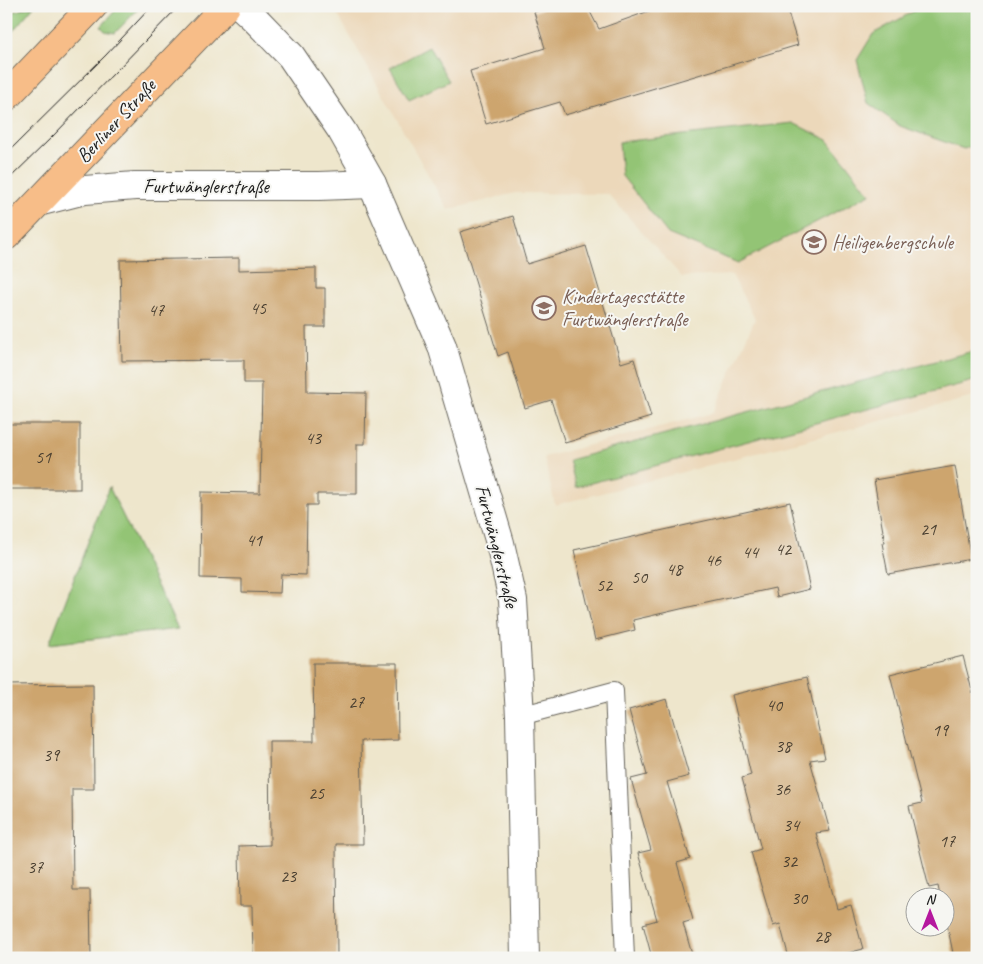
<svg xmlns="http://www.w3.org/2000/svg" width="983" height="964" font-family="Caveat,sans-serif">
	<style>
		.built { fill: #ecd8ba }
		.green { fill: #93c474; stroke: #587048 }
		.building { fill: #cda56e }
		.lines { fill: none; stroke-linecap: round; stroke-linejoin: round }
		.service-casing { stroke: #66635a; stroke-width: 20 }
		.minor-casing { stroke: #66635a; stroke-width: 30 }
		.primary-casing { stroke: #66635a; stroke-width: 30 }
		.service { stroke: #fff; stroke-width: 18 }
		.minor { stroke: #fff; stroke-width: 28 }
		.primary { stroke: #f7bd88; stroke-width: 28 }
		.tram { stroke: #1c1c1c; stroke-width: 1 }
		.labels { text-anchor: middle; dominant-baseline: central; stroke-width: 4; stroke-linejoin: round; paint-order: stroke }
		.number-label { font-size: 18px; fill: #483e30 }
		.street-label { font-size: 20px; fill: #1c1c1c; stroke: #f6f6f2 }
		.education-label { font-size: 20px; fill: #785e54; stroke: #f6f6f2; text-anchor: start }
	</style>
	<rect width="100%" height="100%" fill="#f6f6f2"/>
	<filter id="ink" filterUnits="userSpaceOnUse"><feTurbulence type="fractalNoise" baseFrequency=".02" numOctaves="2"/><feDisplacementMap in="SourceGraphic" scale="10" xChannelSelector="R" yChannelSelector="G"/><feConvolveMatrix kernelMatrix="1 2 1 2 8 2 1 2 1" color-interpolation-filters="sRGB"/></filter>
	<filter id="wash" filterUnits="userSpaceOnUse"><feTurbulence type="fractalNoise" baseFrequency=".0096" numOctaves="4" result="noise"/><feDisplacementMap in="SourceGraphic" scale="20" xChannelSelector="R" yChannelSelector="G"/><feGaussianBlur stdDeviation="1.12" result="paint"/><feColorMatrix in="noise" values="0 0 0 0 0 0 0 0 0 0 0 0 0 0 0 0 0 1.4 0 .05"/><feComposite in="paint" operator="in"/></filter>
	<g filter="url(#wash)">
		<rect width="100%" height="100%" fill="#eee6cc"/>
		<path class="built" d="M 333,6 L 977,6 L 977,396 L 555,505 L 544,457 L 713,413 L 755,319 L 732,275 L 682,277 L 608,194 L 515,193 L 448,210 Z"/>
		<g class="green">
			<path d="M 33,6 L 34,6 L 6,39 L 6,14 Z"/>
			<path d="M 119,6 L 141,6 L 115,33 L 105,31 L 101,27 Z"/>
			<path d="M 923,6 L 977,6 L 977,144 L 964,149 L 900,126 L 868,103 L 857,60 L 873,34 Z"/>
			<path d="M 429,47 L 449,81 L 409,100 L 390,68 Z"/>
			<path d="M 793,123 L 828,140 L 870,194 L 738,263 L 668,234 L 622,176 L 619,142 Z"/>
			<path d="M 977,350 L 977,380 L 576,487 L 569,460 Z"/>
			<path d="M 109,487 L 178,629 L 49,644 Z"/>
		</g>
		<g id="blocks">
			<g class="building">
				<path d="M 551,6 L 587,6 L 599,29 L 663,6 L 786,6 L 798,45 L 565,115 L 560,102 L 486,124 L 470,71 L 545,48 L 534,12 Z"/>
				<path d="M 513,216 L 527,264 L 586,246 L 621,363 L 634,359 L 651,417 L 565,443 L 551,400 L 525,408 L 508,352 L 498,356 L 460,232 Z"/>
				<path d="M 239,258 L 239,270 L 316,268 L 316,288 L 325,288 L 325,327 L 306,327 L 307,392 L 366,393 L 365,444 L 357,444 L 357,494 L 317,494 L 317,505 L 307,505 L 306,575 L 281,574 L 280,593 L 242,592 L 242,579 L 200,578 L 201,492 L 260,493 L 262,383 L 244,383 L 244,360 L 122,361 L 120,260 Z"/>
				<rect x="6" y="424" width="74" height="65"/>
				<path d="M 955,466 L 971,559 L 888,574 L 882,543 L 885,543 L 874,480 Z"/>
				<path d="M 790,502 L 810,589 L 777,597 L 775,588 L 702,604 L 633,620 L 635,630 L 595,640 L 574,550 Z"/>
				<path d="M 963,656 L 977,710 L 977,958 L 954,958 L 946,919 L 946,896 L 940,896 L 938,886 L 929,888 L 909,806 L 922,803 L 890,674 Z"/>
				<path d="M 313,663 L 397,663 L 398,740 L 361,741 L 363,844 L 336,844 L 337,958 L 253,958 L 252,906 L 240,906 L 239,846 L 270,845 L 269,741 L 314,741 Z"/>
				<path d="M 807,677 L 825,758 L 810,760 L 830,831 L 816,833 L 837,909 L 851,905 L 863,949 L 829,958 L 789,958 L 780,924 L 773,926 L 751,852 L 761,849 L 742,778 L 751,775 L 732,695 Z"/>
				<path d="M 93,684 L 94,789 L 72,789 L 73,890 L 90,890 L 91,958 L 6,958 L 6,782 L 8,782 L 7,685 Z"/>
				<path d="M 667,699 L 689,776 L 667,782 L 690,859 L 677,863 L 693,920 L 683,923 L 693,958 L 652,958 L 643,924 L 657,920 L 638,853 L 651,850 L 631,779 L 647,775 L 629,710 Z"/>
			</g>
		</g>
	</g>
	<g filter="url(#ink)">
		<use href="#blocks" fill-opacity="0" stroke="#66635a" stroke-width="1"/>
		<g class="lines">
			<g class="service-casing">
				<path id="service" d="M 520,716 L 614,691 L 625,958"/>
			</g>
			<g class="minor-casing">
				<g id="minor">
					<path d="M 241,6 L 255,19 L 291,56 L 342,131 L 372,184 L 442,346 L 500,543 L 513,600 L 520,716 L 525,958"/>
					<path d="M 42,201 L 85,190 L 135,186 L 319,186 L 372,184"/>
				</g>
			</g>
			<g class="primary-casing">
				<g id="primary">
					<path d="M 6,97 L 93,6"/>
					<path d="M 6,236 L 226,6"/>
				</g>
			</g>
			<use href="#service" class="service"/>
			<use href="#minor" class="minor"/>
			<use href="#primary" class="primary"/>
			<g class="tram">
				<path d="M 6,154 L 106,55 L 152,6"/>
				<path d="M 6,182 L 53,136 L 179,6"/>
			</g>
		</g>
	</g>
	<defs>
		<g id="school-ring" transform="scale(1.25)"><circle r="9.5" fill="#f6f6f2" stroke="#8d6e63" stroke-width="1.5"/><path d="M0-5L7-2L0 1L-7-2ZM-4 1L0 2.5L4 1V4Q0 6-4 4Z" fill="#8d6e63"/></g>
	</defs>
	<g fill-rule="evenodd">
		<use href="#school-ring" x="814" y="242"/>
		<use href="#school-ring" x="544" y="308"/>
	</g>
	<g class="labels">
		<g class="number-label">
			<text x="258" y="308">45</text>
			<text x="156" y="310">47</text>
			<text x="313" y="438">43</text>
			<text x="43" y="457">51</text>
			<text x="928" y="529">21</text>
			<text x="254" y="540">41</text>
			<text x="783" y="549">42</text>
			<text x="750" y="552">44</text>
			<text x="713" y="560">46</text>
			<text x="674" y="569">48</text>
			<text x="639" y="577">50</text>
			<text x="604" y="585">52</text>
			<text x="356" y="702">27</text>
			<text x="774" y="705">40</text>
			<text x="940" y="730">19</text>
			<text x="783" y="746">38</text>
			<text x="51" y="755">39</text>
			<text x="782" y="789">36</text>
			<text x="316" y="793">25</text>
			<text x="791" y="825">34</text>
			<text x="947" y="841">17</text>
			<text x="789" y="861">32</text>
			<text x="35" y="867">37</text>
			<text x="288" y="876">23</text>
			<text x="799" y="898">30</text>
			<text x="822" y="936">28</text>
		</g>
		<g class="street-label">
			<text transform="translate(116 121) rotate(-47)">Berliner Straße</text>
			<text x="206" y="186">Furtwänglerstraße</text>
			<text transform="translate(497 546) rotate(76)">Furtwänglerstraße</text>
		</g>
		<g class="education-label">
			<text x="832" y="242">Heiligenbergschule</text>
			<text x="562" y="296">Kindertagesstätte<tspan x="562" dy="23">Furtwänglerstraße</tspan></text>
		</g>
	</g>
	<rect width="983" height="964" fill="none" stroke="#f6f6f2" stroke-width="25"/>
	<g transform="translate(930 912)"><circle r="24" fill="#f6f6f2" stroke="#9f9f9c"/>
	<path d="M0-4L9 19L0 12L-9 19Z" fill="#b5179e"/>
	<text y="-8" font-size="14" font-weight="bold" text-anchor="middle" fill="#1c1c1c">N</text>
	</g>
</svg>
